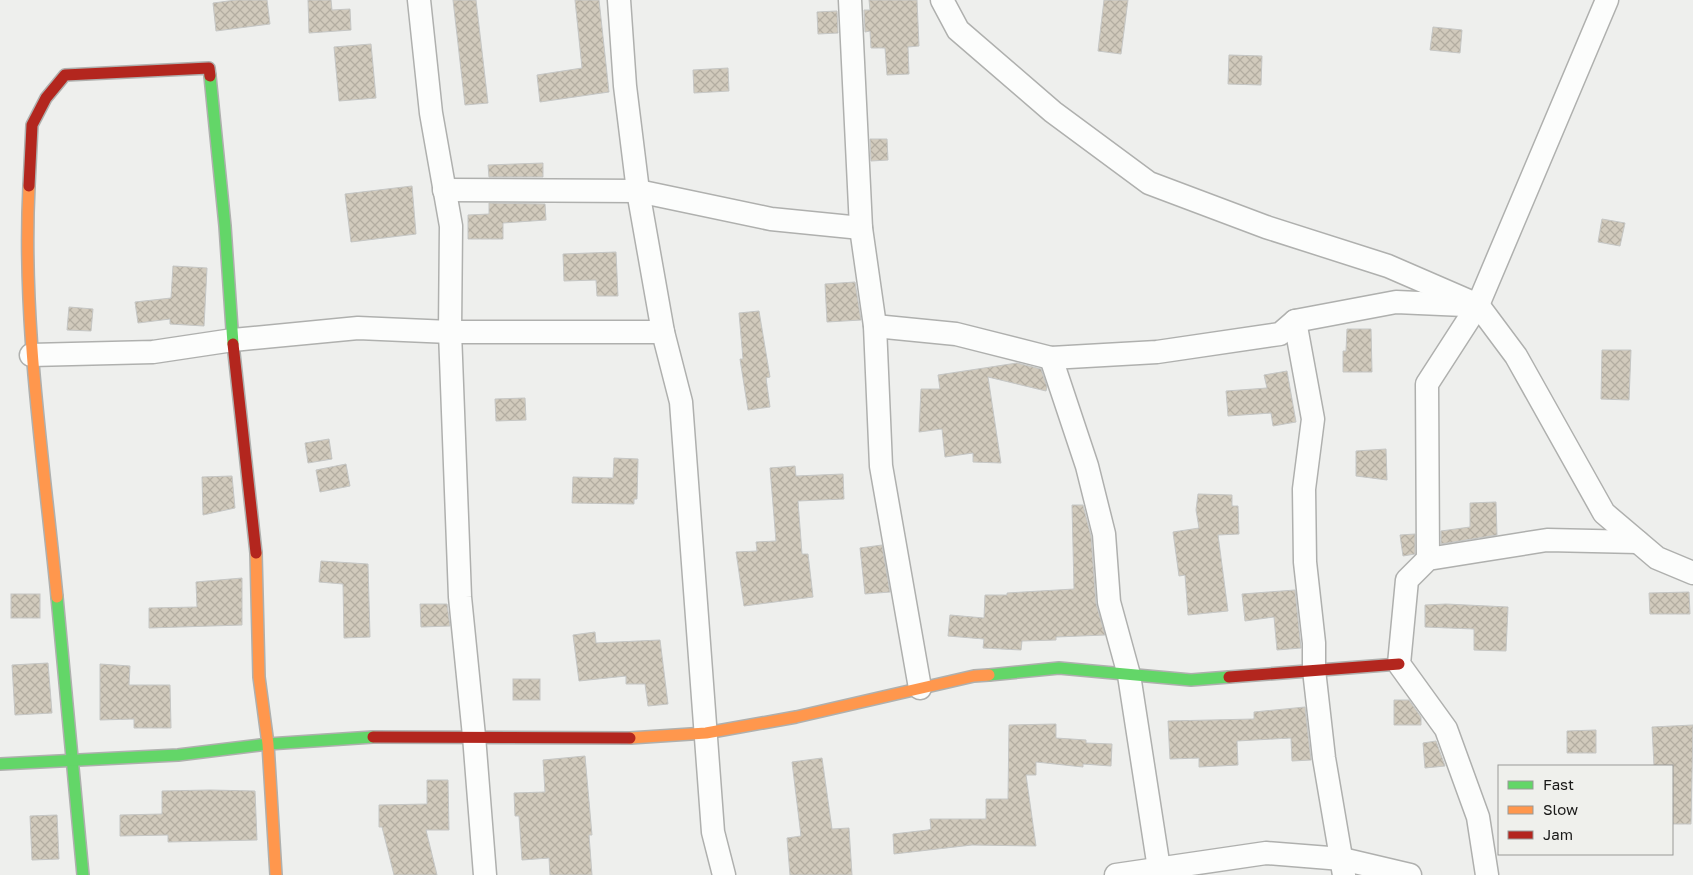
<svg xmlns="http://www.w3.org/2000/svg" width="1693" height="875" font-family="'Golos Text',sans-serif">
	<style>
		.building { fill: url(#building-cross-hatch); stroke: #c5c6c4 }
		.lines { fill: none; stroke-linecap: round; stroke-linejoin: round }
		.street-casing { stroke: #afb0ae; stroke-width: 25 }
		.fast-casing { stroke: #afb0ae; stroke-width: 14 }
		.slow-casing { stroke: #afb0ae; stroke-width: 14 }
		.jam-casing { stroke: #afb0ae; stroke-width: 14 }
		.street { stroke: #fcfdfc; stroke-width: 22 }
		.fast { stroke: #63d668; stroke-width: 11 }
		.slow { stroke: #ff974d; stroke-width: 11 }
		.jam { stroke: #b3261e; stroke-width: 11 }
	</style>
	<defs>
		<pattern id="building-cross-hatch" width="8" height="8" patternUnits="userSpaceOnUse" patternTransform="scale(1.25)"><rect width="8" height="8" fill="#d1cabc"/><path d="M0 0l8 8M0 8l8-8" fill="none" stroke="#b3ada1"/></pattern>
	</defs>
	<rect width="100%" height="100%" fill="#eeefed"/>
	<g class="building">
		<path d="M 236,0 L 267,0 L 270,24 L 216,31 L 213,3 Z"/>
		<path d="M 308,0 L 331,0 L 332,10 L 350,9 L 351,30 L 309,33 Z"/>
		<path d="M 453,0 L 476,0 L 488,103 L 465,105 Z"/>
		<path d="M 575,0 L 599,0 L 609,92 L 540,102 L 537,75 L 582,68 Z"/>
		<path d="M 869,0 L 917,0 L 919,46 L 908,47 L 909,74 L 887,75 L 885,48 L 871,48 L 870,31 L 865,32 L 864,10 L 870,10 Z"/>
		<path d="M 1104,0 L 1128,0 L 1121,54 L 1098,51 Z"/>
		<path d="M 837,11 L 838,33 L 818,34 L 817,12 Z"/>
		<path d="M 1433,27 L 1462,30 L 1460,53 L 1430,50 Z"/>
		<path d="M 371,44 L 376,98 L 339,101 L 334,47 Z"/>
		<path d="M 1229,55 L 1262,56 L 1261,85 L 1228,84 Z"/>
		<path d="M 728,68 L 729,91 L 694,93 L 693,70 Z"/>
		<path d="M 870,139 L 887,139 L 888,160 L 871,161 Z"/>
		<path d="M 543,163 L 543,177 L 489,177 L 488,165 Z"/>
		<path d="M 412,186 L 416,234 L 351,242 L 345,194 Z"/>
		<path d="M 489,203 L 545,204 L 546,220 L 503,223 L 503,239 L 468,239 L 468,215 L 489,214 Z"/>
		<path d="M 1602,219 L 1625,223 L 1620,246 L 1598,242 Z"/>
		<path d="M 616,252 L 618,296 L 597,296 L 596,280 L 564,281 L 563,254 Z"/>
		<path d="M 173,266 L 207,268 L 204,326 L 170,324 L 170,319 L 138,323 L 135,302 L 171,298 Z"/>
		<path d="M 855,282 L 861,320 L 827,322 L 825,284 Z"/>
		<path d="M 69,307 L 93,309 L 91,331 L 67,330 Z"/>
		<path d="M 759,311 L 770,377 L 766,378 L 770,407 L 748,410 L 740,359 L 743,359 L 739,313 Z"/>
		<path d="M 1347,329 L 1371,329 L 1372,372 L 1343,372 L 1343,351 L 1346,351 Z"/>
		<path d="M 1602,350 L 1631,350 L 1629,400 L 1601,399 Z"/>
		<path d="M 1017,363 L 1041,369 L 1047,387 L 1046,391 L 988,377 L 1001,463 L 973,462 L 973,453 L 945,457 L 942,429 L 919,432 L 921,389 L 940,389 L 938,375 Z"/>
		<path d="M 1287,371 L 1296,422 L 1273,426 L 1271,413 L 1228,416 L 1226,391 L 1267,388 L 1264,375 Z"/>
		<path d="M 525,398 L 526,420 L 496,421 L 495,399 Z"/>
		<path d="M 329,439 L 332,459 L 308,463 L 305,443 Z"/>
		<path d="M 1386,449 L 1387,480 L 1356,476 L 1356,451 Z"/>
		<path d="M 614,458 L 638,459 L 637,499 L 634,499 L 634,504 L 572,503 L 573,477 L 613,478 Z"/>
		<path d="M 346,464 L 350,486 L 320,492 L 316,470 Z"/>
		<path d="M 795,466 L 796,476 L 843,474 L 844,499 L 798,501 L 802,554 L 808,554 L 813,597 L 744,606 L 736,552 L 757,551 L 756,542 L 776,541 L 770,468 Z"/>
		<path d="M 232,476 L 235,508 L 203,515 L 202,477 Z"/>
		<path d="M 1198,494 L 1232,495 L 1232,506 L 1238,506 L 1239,534 L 1218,535 L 1228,611 L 1188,615 L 1185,575 L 1179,576 L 1173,532 L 1199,528 L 1196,510 Z"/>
		<path d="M 1496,502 L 1497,535 L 1441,544 L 1441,531 L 1470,527 L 1470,503 Z"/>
		<path d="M 1072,505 L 1083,505 L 1091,536 L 1096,603 L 1105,635 L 1056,637 L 1056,640 L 1022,641 L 1021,650 L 983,648 L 984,639 L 948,636 L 950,615 L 984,618 L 985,595 L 1007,595 L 1007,593 L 1074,589 Z"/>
		<path d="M 1415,534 L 1415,554 L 1403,556 L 1400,535 Z"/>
		<path d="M 882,545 L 890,592 L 865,594 L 860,548 Z"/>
		<path d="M 321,561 L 368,564 L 370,637 L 344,638 L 343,584 L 319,582 Z"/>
		<path d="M 242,578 L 242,625 L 149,628 L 149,608 L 197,607 L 196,582 Z"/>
		<path d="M 1295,590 L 1301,648 L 1277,650 L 1274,617 L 1245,621 L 1242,594 Z"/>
		<path d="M 1689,592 L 1690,614 L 1650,614 L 1649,593 Z"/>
		<rect x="11" y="594" width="29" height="24"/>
		<path d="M 420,604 L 447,604 L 450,626 L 421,627 Z"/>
		<path d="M 1446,604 L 1508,607 L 1506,651 L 1474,650 L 1474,629 L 1425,627 L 1425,605 Z"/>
		<path d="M 595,632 L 596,643 L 660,640 L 668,704 L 648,706 L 645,684 L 626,684 L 626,676 L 579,681 L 573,635 Z"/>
		<path d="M 48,663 L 52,713 L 15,715 L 12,665 Z"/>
		<path d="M 100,664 L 130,666 L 129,685 L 170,685 L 171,728 L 134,728 L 134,719 L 100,720 Z"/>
		<rect x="513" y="679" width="27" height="21"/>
		<path d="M 1394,700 L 1409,700 L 1421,717 L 1421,725 L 1394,725 Z"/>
		<path d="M 1305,707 L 1311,760 L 1292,761 L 1291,738 L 1237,741 L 1238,765 L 1199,767 L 1199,758 L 1170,759 L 1168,721 L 1254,719 L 1254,712 Z"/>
		<path d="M 1056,724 L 1056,738 L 1086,740 L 1086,743 L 1112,744 L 1111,766 L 1083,764 L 1083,767 L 1036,762 L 1036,775 L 1026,775 L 1036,846 L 972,845 L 894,854 L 893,834 L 928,830 L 931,829 L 930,819 L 986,819 L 986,799 L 1008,799 L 1009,725 Z"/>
		<path d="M 1693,725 L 1691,824 L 1672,824 L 1672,766 L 1654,766 L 1652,727 Z"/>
		<path d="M 1596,730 L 1596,753 L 1567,753 L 1567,731 Z"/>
		<path d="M 1436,741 L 1445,766 L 1425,768 L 1423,743 Z"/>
		<path d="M 585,756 L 592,835 L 589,835 L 592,875 L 550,875 L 549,858 L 522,860 L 519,816 L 515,816 L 514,793 L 545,792 L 543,760 Z"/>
		<path d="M 822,758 L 832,829 L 849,828 L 852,875 L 790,875 L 787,838 L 801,836 L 792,762 Z"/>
		<path d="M 427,780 L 448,780 L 449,830 L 426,830 L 437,875 L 394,875 L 382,827 L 379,827 L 379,805 L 427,804 Z"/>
		<path d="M 210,790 L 255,791 L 257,840 L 168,842 L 168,835 L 120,836 L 120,815 L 162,814 L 162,791 Z"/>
		<path d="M 57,815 L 59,859 L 32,860 L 30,816 Z"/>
	</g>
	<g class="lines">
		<g class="street-casing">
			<g id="street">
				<path d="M 419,0 L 431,113 L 451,226 L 450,332 L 460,597 L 474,736 L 485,875"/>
				<path d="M 619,0 L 625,86 L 638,191 L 663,332 L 681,402 L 713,832 L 724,875"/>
				<path d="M 850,0 L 861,228 L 875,326 L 881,466 L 920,688"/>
				<path d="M 942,0 L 958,30 L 1053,112 L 1149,183 L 1266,227 L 1388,266 L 1478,305 L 1516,356 L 1604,513 L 1657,558 L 1693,573"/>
				<path d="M 444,190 L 638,191 L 771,219 L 861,228"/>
				<path d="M 1295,321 L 1313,419 L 1304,489 L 1305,562 L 1314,643 L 1314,670 L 1324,758 L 1344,875"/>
				<path d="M 875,326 L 956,334 L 1051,358 L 1157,352 L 1280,334 L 1295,321 L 1396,302 L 1464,305"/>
				<path d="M 31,355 L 153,352 L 233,340 L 358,328 L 450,332 L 663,332"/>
				<path d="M 1051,358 L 1087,466 L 1104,534 L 1109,602 L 1129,675 L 1160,875"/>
				<path d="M 1428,559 L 1427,384 L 1478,305 L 1607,0"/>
				<path d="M 1116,875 L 1266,853 L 1342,859 L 1410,875"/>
				<path d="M 1487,875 L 1478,817 L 1446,729 L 1399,664 L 1407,580 L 1428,559 L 1478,551 L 1547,540 L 1638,542"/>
			</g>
		</g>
		<g class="fast-casing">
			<g id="fast">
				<path d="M 210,76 L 225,226 L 233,344"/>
				<path d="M 57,597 L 83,875"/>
				<path d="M 989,675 L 1059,668 L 1191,680 L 1229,677"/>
				<path d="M 0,764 L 178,755 L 268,744 L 373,737"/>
			</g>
		</g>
		<g class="slow-casing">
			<g id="slow">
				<path d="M 29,186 C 22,324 44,461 57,597"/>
				<path d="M 256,553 L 259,677 L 268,744 L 276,875"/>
				<path d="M 630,738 L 706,733 L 796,717 L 974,676 L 989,675"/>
			</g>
		</g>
		<g class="jam-casing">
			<g id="jam">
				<path d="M 29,186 L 32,125 L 46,98 L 65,75 L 209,68 L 210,76"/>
				<path d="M 233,344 L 256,553"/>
				<path d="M 1229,677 L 1399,664"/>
				<path d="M 373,737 L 630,738"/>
			</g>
		</g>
		<use href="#street" class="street"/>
		<use href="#fast" class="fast"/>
		<use href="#slow" class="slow"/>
		<use href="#jam" class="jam"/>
	</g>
	<rect x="1498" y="765" width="175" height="90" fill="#eff0ec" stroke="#999a97"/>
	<rect x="1508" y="781" width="25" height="8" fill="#63d668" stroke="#999a97"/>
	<text x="1543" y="790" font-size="15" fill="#191918">Fast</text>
	<rect x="1508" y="806" width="25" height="8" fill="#ff974d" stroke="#999a97"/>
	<text x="1543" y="815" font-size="15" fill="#191918">Slow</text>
	<rect x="1508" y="831" width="25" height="8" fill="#b3261e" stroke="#999a97"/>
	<text x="1543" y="840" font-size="15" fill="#191918">Jam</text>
</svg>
